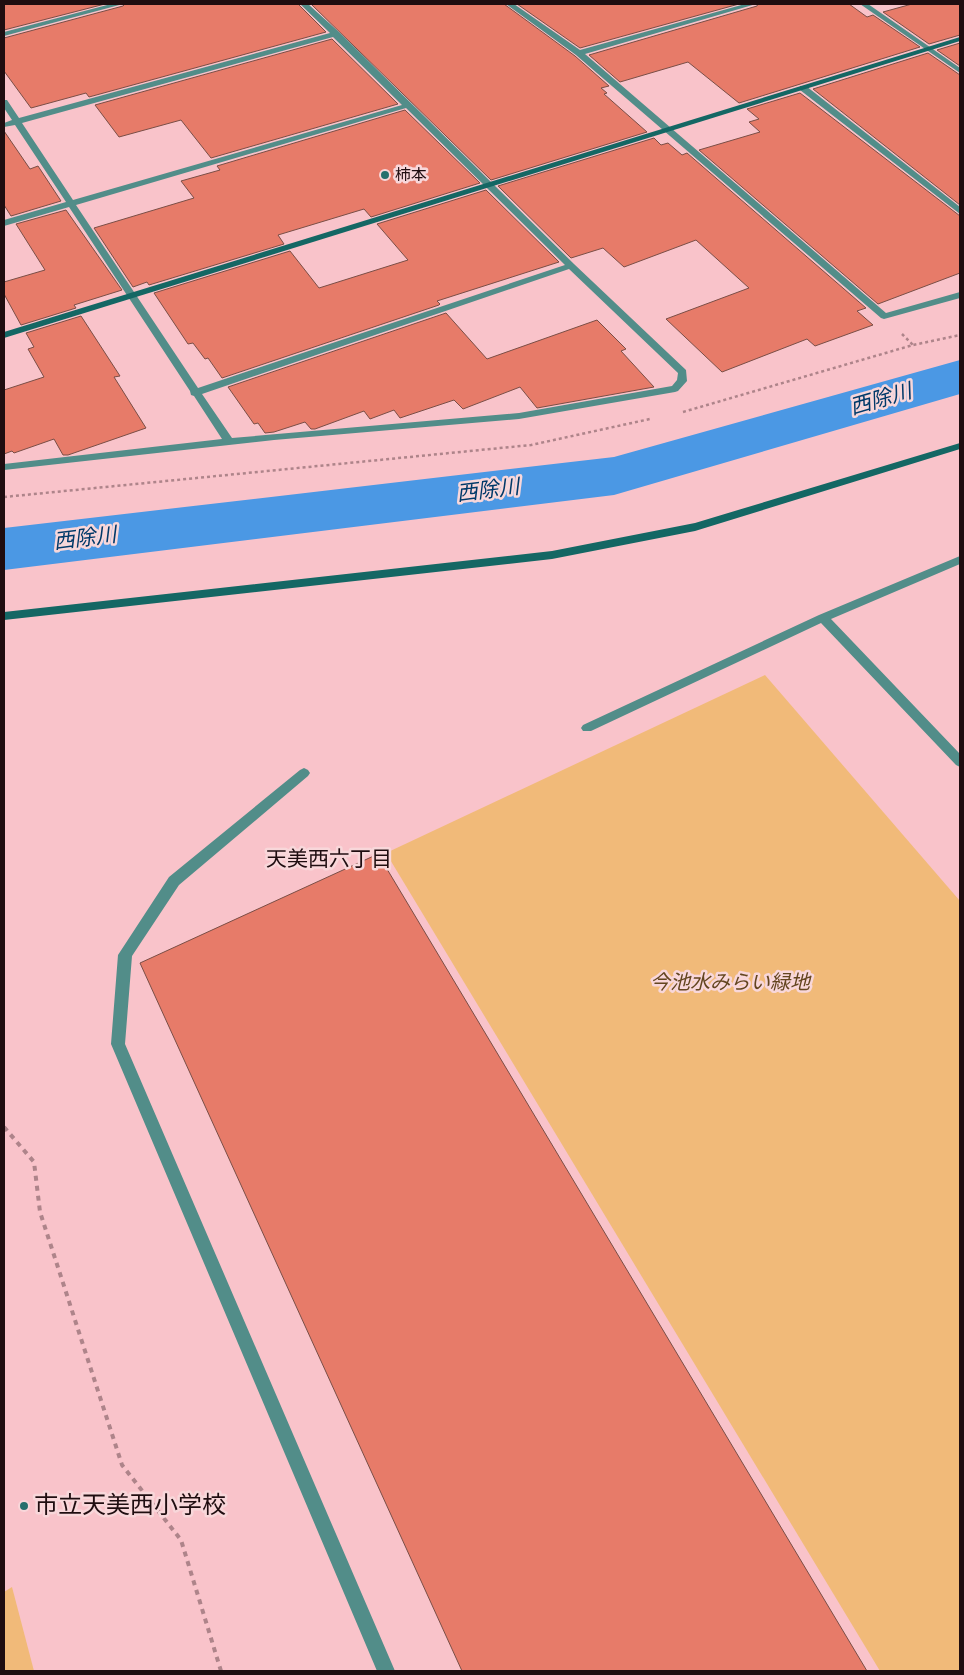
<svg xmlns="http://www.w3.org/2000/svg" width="964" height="1675" font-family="Spectral,'Noto Sans JP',serif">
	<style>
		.green { fill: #f1ba79 }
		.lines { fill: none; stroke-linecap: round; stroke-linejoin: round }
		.river { fill: #4b98e4; fill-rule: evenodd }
		.building { fill: #e77b69; stroke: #7a4e46 }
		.path-far1 { stroke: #ae848a; stroke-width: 2.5; stroke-dasharray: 3 3; stroke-linecap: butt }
		.path { stroke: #ae848a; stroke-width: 4; stroke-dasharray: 5 5; stroke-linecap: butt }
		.lane { fill: #528d89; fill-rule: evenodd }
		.street { fill: #528d89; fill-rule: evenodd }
		.secondary { fill: #146764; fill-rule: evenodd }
		.poi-dot { fill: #26706d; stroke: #f8d7da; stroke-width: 2 }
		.labels { text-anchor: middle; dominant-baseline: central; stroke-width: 5; stroke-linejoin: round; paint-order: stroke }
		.far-poi-label { font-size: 16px; fill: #1f0d10; stroke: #f8d7da; text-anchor: start }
		.park-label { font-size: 20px; font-style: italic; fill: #63451f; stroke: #f8d7da }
		.water-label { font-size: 21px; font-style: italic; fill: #003969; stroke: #f8d7da }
		.neighbourhood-label { font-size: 21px; fill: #1f0d10; stroke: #f8d7da }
		.near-poi-label { font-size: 24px; fill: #1f0d10; stroke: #f8d7da; text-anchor: start }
	</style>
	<rect width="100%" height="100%" fill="#f9c3ca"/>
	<g class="green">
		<path d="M 765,675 L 960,901 L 960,1671 L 880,1671 L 386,853 Z"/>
		<path d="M 12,1587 L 34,1671 L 4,1671 L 4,1592 Z"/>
	</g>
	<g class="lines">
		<path class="river" d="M 960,360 L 960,394 L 614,495 L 4,570 L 4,528 L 614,457 Z"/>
	</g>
	<g class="building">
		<path d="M 4,4 L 105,4 L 4,30 Z"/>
		<path d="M 125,4 L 298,4 L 326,32 L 89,97 L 86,93 L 31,108 L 4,71 L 4,38 L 123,6 Z"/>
		<path d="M 311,4 L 504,4 L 575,56 L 609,86 L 601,88 L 607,93 L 604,94 L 647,132 L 491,180 Z"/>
		<path d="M 517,4 L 739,4 L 580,48 Z"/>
		<path d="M 758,4 L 849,4 L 867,17 L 873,15 L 920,47 L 739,103 L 688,62 L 620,82 L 589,55 L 757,6 Z"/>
		<path d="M 912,4 L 960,4 L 960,35 L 929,44 L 883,12 Z"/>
		<path d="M 332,39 L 398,104 L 211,158 L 181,120 L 119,137 L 95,105 Z"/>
		<path d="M 960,43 L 960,66 L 937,50 Z"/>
		<path d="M 928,53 L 960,75 L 960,205 L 813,89 Z"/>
		<path d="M 800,93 L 960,216 L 960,273 L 878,304 L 699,150 L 760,132 L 749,122 L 759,119 L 747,109 Z"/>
		<path d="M 405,110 L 480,183 L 371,217 L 364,209 L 278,235 L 284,244 L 149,285 L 147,282 L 133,287 L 94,228 L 194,198 L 181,181 L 220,170 L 217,166 Z"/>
		<path d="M 4,131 L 30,169 L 38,166 L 61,201 L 11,216 L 4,205 Z"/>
		<path d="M 654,138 L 661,145 L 668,143 L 682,155 L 687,153 L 866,308 L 857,311 L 873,325 L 815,346 L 807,339 L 722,372 L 666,319 L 749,288 L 696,240 L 624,267 L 603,248 L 571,258 L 498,186 Z"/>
		<path d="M 486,190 L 559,262 L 437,301 L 440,304 L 439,305 L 222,378 L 208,358 L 205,359 L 193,343 L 188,344 L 154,293 L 290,251 L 319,288 L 408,260 L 377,224 Z"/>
		<path d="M 66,210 L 122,290 L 74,305 L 76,308 L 21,325 L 4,294 L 4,282 L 45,270 L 16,224 Z"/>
		<path d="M 446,313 L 487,359 L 597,320 L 626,349 L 621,351 L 654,387 L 537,408 L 520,387 L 463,409 L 454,400 L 400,418 L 394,410 L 370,419 L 364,411 L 315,429 L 311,429 L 305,422 L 274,432 L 265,433 L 258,423 L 254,424 L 228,387 Z"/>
		<path d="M 81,316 L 120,376 L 114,377 L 146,428 L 68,455 L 63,455 L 54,439 L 14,453 L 12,451 L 4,454 L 4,390 L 44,377 L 28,349 L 34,347 L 26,333 Z"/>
		<path d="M 378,854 L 867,1671 L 462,1671 L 140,963 Z"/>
	</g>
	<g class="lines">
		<g class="path-far1">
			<path d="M 902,334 L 913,345"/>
			<path d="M 683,412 L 913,345 L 960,335"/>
			<path d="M 4,497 L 531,445 L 650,419"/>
		</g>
		<path class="path" d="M 4,1127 L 34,1162 L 40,1212 L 122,1465 L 181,1540 L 221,1671"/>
		<g class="lane">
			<path d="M 960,556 L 960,564 L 831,619 L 960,754 L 960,767 L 956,765 L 821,623 L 591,731 L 583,731 L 581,728 L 583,725 L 819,615 Z"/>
			<path d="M 304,768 L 308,770 L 310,773 L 308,776 L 179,885 L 132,956 L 125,1044 L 395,1671 L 377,1671 L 111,1044 L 118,955 L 169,877 L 300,770 Z"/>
		</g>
		<g class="street">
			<path d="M 111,4 L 123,4 L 4,36 L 4,32 Z"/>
			<path d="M 300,4 L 308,4 L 339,32 L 574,264 L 686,370 L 687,381 L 678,391 L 675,392 L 519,419 L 274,440 L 4,470 L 4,464 L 222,439 L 194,396 L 191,395 L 190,391 L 69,207 L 4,226 L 4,220 L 66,202 L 15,125 L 4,127 L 4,123 L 12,120 L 4,108 L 4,100 L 7,100 L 19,118 L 330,33 ZM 333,37 L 402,105 L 73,200 L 22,123 ZM 406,108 L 565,265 L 198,388 L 76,205 ZM 569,269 L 678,373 L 677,380 L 672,386 L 519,413 L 232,438 L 202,394 Z"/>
			<path d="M 506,4 L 514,4 L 580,50 L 745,4 L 756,4 L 585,54 L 886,313 L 960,292 L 960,298 L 884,319 L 881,318 L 576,55 Z"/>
			<path d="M 860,4 L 868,4 L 960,68 L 960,73 Z"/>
			<path d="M 800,86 L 806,86 L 960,207 L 960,214 L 800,90 Z"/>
		</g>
		<g class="secondary">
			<path d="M 960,37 L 960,41 L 4,338 L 4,332 Z"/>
			<path d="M 960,443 L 960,449 L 695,531 L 552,559 L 4,620 L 4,612 L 552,551 L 695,523 Z"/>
		</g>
	</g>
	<g class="poi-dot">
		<circle cx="385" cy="175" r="5"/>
		<circle cx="24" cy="1506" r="5"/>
	</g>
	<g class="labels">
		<g class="far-poi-label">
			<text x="395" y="175">柿本</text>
		</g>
		<g class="park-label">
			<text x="730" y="983">今池水みらい緑地</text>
		</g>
		<g class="water-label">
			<text transform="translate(881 400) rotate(-16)">西除川</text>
			<text transform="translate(488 491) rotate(-7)">西除川</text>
			<text transform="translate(85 539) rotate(-7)">西除川</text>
		</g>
		<g class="neighbourhood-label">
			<text x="329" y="860">天美西六丁目</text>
		</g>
		<g class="near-poi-label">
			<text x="34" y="1506">市立天美西小学校</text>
		</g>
	</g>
	<rect width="964" height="1675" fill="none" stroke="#1f0d10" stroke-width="10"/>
</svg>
